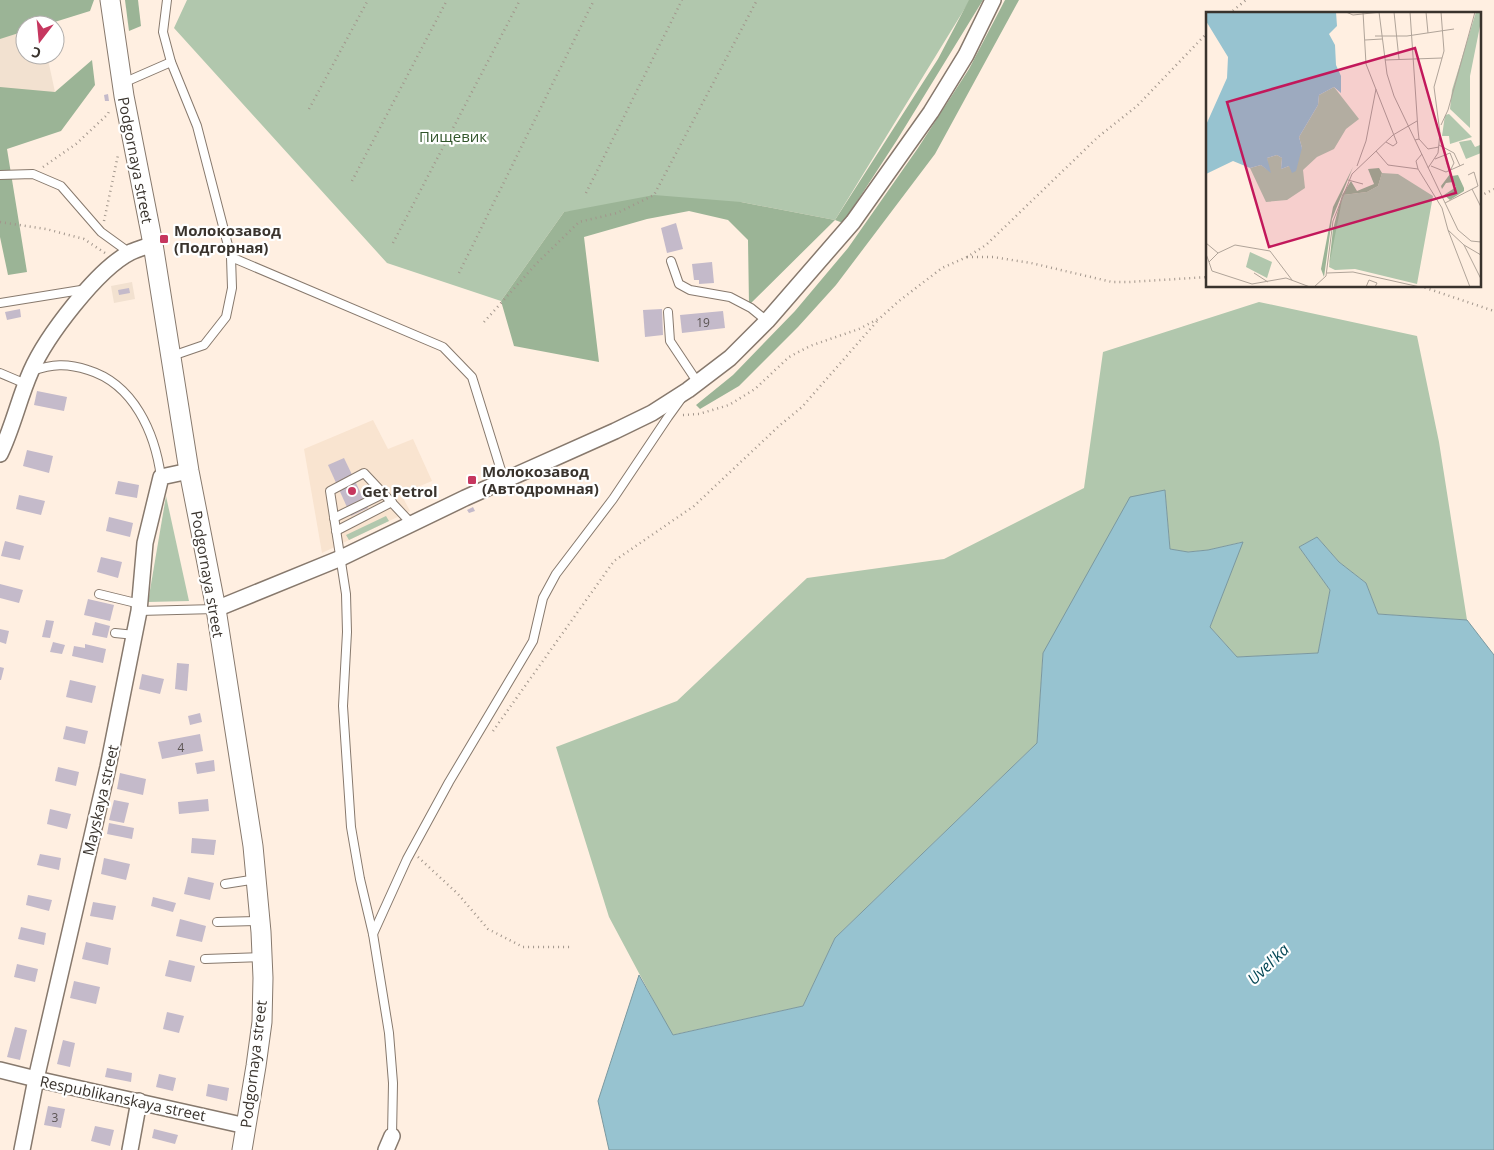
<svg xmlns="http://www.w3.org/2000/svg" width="1494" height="1150" font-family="'Open Sans',sans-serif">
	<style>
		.built { fill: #f9e4d0 }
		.industrial { fill: #f2e1d0 }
		.green { fill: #b1c7ad }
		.forest { fill: #9bb496 }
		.water { fill: #97c3d0; stroke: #7b989f }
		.building { fill: #c4baca }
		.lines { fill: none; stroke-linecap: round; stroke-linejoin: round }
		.service-casing { stroke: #87796d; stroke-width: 10 }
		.minor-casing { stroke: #87796d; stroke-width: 18 }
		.tertiary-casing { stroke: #87796d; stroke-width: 21 }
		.path { stroke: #a2968c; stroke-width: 2.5; stroke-dasharray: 1 4; stroke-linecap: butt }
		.service { stroke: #fff; stroke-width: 8 }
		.minor { stroke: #fff; stroke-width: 15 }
		.tertiary { stroke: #fff; stroke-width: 19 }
		.poi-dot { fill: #c6375f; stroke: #fff; stroke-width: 2 }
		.labels { text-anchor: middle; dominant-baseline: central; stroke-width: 4.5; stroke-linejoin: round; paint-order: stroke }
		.number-label { font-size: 12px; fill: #5c5554 }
		.park-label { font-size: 15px; fill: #32562b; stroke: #fff }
		.street-label { font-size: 15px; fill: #39332d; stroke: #fff }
		.poi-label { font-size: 15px; font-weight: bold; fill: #39332d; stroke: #fff; text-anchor: start }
		.water-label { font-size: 16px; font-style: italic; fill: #064856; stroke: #fff }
		.inset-road { fill: none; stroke: #b0a499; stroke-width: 1 }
		.view { fill: #c2185b; fill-opacity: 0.15; stroke: #c2185b; stroke-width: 2.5 }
		.inset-edge { fill: none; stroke: #39332d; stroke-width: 2.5 }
	</style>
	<rect width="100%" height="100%" fill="#ffefe1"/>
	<path class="built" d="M 373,420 L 388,449 L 413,439 L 432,481 L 401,494 L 410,511 L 322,553 L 304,449 Z"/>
	<g class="industrial">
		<path d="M 0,0 L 25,25 L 25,55 L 47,55 L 55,92 L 0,101 Z"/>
		<path d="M 132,282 L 135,299 L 114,303 L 111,286 Z"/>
	</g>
	<g class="green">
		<path d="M 187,0 L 970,0 L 835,220 L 741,202 L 564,212 L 501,301 L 387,263 L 174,28 Z"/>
		<path d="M 1259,302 L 1417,336 L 1439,442 L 1467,620 L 1378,614 L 1366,583 L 1339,562 L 1317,537 L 1299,547 L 1330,590 L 1318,653 L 1237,657 L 1210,627 L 1242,542 L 1208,550 L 1187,552 L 1170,549 L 1165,490 L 1043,653 L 1037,743 L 835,938 L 803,1006 L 672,1035 L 609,917 L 556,747 L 677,701 L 807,578 L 944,559 L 1084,488 L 1103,352 Z"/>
		<path d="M 166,496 L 189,601 L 148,602 Z"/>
		<path d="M 386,516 L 389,521 L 349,540 L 346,535 Z"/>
	</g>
	<g class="forest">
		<path d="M 0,0 L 94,0 L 90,11 L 45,25 L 25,25 L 25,31 L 0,39 Z"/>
		<path d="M 125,0 L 138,0 L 141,26 L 129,31 Z"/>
		<path d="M 969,0 L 983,0 L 897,140 L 843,223 L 835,220 L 749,305 L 748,240 L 728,220 L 689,211 L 647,219 L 584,237 L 599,362 L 514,346 L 501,301 L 564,212 L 654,195 L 741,202 L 835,220 L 938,59 Z"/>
		<path d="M 1005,0 L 1019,0 L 935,154 L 836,285 L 798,327 L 739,386 L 700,409 L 696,405 L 733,375 L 795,311 L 848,248 L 918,148 L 969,69 Z"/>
		<path d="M 92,60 L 95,85 L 61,131 L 7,149 L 27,272 L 8,275 L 0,237 L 0,87 L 55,92 Z"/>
	</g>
	<path class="water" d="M 1165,490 L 1170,549 L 1188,552 L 1208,550 L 1243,542 L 1210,627 L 1237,657 L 1318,653 L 1330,590 L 1299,547 L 1317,537 L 1339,562 L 1366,583 L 1378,614 L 1467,620 L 1494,655 L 1494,1150 L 609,1150 L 598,1101 L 639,975 L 673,1035 L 803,1006 L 835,938 L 1037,743 L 1043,653 L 1130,497 Z"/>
	<g class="building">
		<path d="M 108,94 L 109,101 L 105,101 L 104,95 Z"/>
		<path d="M 676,223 L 683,249 L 667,253 L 661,228 Z"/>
		<path d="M 166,236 L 167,243 L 163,243 L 162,237 Z"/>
		<path d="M 712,262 L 714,283 L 699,284 L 699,280 L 694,280 L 692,264 Z"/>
		<path d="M 129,288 L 130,293 L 119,295 L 118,290 Z"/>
		<path d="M 20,309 L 21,317 L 7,320 L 5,312 Z"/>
		<path d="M 662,309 L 663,335 L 645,337 L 643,310 Z"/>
		<path d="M 723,311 L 725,328 L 682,333 L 680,315 Z"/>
		<path d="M 37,391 L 67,397 L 64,411 L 34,405 Z"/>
		<path d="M 27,450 L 53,456 L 49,473 L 23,466 Z"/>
		<path d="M 344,458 L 368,508 L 351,516 L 328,465 Z"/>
		<path d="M 118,481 L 139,485 L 137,498 L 115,494 Z"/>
		<path d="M 19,495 L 45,501 L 41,515 L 16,509 Z"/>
		<path d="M 473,507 L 475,511 L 469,513 L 467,510 Z"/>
		<path d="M 109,517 L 133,523 L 130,537 L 106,531 Z"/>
		<path d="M 5,541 L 24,546 L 20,560 L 1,556 Z"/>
		<path d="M 101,557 L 122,562 L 118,578 L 97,572 Z"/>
		<path d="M 0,584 L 23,590 L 19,603 L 0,598 Z"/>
		<path d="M 88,599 L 114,605 L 110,621 L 84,615 Z"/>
		<path d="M 46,620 L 54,621 L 50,638 L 42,637 Z"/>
		<path d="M 95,622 L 110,626 L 107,638 L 92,635 Z"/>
		<path d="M 0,629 L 9,631 L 6,644 L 0,642 Z"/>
		<path d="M 53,642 L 65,645 L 62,654 L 50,652 Z"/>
		<path d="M 85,644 L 106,649 L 103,663 L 72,656 L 74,646 L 85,648 Z"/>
		<path d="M 177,663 L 189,664 L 187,691 L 175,689 Z"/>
		<path d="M 0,667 L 4,668 L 1,680 L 0,680 Z"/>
		<path d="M 142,674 L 164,679 L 160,694 L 139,689 Z"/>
		<path d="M 70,680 L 96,686 L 92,703 L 66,697 Z"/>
		<path d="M 200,713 L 202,722 L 190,725 L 188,716 Z"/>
		<path d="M 66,726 L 88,731 L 85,744 L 63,739 Z"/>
		<path d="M 200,734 L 203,751 L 162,759 L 158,742 Z"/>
		<path d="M 214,760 L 215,771 L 197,774 L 195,763 Z"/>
		<path d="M 58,767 L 79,772 L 76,786 L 55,781 Z"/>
		<path d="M 120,773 L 146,779 L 143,795 L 117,789 Z"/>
		<path d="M 208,799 L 209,811 L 179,814 L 178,802 Z"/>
		<path d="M 114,800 L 129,803 L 124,823 L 109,820 Z"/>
		<path d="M 50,809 L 71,814 L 67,829 L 47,824 Z"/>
		<path d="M 109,823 L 134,828 L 132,839 L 107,834 Z"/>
		<path d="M 192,838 L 216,840 L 214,855 L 191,853 Z"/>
		<path d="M 40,854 L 61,858 L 59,870 L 37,865 Z"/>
		<path d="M 104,858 L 130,864 L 126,880 L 101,874 Z"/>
		<path d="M 188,877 L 214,883 L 210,900 L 184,894 Z"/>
		<path d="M 28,895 L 52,900 L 49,911 L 26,905 Z"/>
		<path d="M 153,897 L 176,903 L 173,912 L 151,906 Z"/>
		<path d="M 93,902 L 116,906 L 113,920 L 90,916 Z"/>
		<path d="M 180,919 L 206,926 L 202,942 L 176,936 Z"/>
		<path d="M 21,927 L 46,933 L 44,945 L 18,939 Z"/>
		<path d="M 86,942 L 111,948 L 108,965 L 82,959 Z"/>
		<path d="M 169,960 L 195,966 L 191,982 L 165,976 Z"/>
		<path d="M 17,964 L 38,969 L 35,982 L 14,977 Z"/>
		<path d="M 74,981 L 100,987 L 96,1004 L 70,998 Z"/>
		<path d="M 167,1012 L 184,1016 L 179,1033 L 163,1029 Z"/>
		<path d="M 15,1027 L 27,1030 L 20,1060 L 7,1057 Z"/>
		<path d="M 63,1040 L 75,1043 L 70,1067 L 57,1064 Z"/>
		<path d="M 107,1068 L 132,1073 L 131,1082 L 105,1077 Z"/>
		<path d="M 159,1074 L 176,1078 L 173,1091 L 156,1087 Z"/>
		<path d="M 208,1084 L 229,1088 L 227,1101 L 206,1096 Z"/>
		<path d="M 48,1106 L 65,1109 L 61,1128 L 44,1125 Z"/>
		<path d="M 95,1126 L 114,1130 L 110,1146 L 91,1141 Z"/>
		<path d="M 154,1129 L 178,1135 L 175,1144 L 152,1138 Z"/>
	</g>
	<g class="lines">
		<g class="service-casing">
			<g id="service">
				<path d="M 167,0 L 163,32 L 171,62 L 197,126 L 231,257 L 232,288 L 226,317 L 204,345 L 172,356"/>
				<path d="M 123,83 L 171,62"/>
				<path d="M 0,175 L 33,174 L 61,186 L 101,232 L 130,253"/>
				<path d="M 231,257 L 443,347 L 472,377 L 504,480"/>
				<path d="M 671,261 L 679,284 L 690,290 L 730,297 L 751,308 L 767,321"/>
				<path d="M 0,303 L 87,289"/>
				<path d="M 668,312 L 670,341 L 698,383"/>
				<path d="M 32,371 C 52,364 67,363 88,370 C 134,384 155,433 161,477"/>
				<path d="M 0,373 L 26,384"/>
				<path d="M 334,518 L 383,494"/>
				<path d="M 336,531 L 392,502"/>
				<path d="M 99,594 L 140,604"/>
				<path d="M 139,611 L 215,609"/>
				<path d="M 115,633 L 135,635"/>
				<path d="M 225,884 L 257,879"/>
				<path d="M 217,922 L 260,921"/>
				<path d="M 373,934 L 407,859 L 449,782 L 533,641 L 543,598 L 556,574 L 613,499 L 668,417 L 681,399"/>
				<path d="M 205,959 L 262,957"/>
				<path d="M 392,1136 L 393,1083 L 389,1033 L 373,934 L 360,879 L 351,827 L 343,706 L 347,632 L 346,594 L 330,491 L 364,473 L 411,523"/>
			</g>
		</g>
		<g class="minor-casing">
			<g id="minor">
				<path d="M 0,454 C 13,427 19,398 31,371 C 46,337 97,269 131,252 C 138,249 145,247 153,244"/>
				<path d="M 216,609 L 341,558 L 465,498 L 615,431 L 652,413 L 688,390 L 730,358 L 767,321 L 853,222 L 931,112 L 966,55 L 993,0"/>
				<path d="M 0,1070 L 36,1079 L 246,1126"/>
				<path d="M 22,1150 L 36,1079 L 108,767 L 139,611 L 145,543 L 161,477 L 189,471"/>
				<path d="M 130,1150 L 139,1101"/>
				<path d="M 386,1150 L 392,1136"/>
			</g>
		</g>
		<g class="tertiary-casing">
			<path id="tertiary" d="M 110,0 L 124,96 L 153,244 L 189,471 L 216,609 L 253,846 L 261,932 L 263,978 L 262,1022 L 256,1066 L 242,1150"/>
		</g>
		<g class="path">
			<path d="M 1229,14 L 1246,0"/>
			<path d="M 309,109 L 368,0"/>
			<path d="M 43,167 L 76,144 L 108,114 L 110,109"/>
			<path d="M 352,181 L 447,0"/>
			<path d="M 586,193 L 682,0"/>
			<path d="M 1480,196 L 1494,189"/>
			<path d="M 104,221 L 118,155"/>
			<path d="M 0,222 L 46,229 L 84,239 L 105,253"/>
			<path d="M 393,243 L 520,0"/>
			<path d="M 967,257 L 993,257 L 1031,263 L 1112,282 L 1129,282 L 1208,277"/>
			<path d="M 459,273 L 594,0"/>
			<path d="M 1420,286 L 1494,311"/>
			<path d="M 484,322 L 536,264 L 579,222 L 617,213 L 654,195 L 757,0"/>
			<path d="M 683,415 L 699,414 L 729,405 L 755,389 L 789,357 L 810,346 L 859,329 L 880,318 L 899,301 L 942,268 L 967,257 L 986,245 L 1098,137 L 1137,106 L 1208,32"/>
			<path d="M 493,731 L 614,561 L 694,506 L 779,426 L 802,407 L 879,319"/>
			<path d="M 418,857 L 458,894 L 488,929 L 523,947 L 572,947"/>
		</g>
		<use href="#service" class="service"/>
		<use href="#minor" class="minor"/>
		<use href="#tertiary" class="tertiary"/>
	</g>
	<g class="poi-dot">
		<rect x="159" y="234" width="10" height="10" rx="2.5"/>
		<rect x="467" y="475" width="10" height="10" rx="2.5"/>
		<circle cx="352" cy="491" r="5"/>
	</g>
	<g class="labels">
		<g class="number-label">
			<text x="703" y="322">19</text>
			<text x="181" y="747">4</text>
			<text x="55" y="1117">3</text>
		</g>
		<g class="park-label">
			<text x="453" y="136">Пищевик</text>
		</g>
		<g class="street-label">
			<text transform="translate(136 160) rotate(79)">Podgornaya street</text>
			<text transform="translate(208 574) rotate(80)">Podgornaya street</text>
			<text transform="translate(100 800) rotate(-77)">Mayskaya street</text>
			<text transform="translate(253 1064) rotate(-83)">Podgornaya street</text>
			<text transform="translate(123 1098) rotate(12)">Respublikanskaya street</text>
		</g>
		<g class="poi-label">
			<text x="174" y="230">Молокозавод<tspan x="174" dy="17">(Подгорная)</tspan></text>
			<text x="482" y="471">Молокозавод<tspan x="482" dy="17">(Автодромная)</tspan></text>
			<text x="362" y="491">Get Petrol</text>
		</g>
		<g class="water-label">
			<text transform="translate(1268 964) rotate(-44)">Uvel'ka</text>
		</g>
	</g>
	<g transform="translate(1206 12)">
		<rect width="275" height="275" fill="#ffefe1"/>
		<path d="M 270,0 L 275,0 L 275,9 L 264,64 L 264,116 L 244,97 L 246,78 ZM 128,75 L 153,107 L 140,117 L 128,137 L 111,145 L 97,158 L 99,176 L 81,188 L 60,190 L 44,156 L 55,153 L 62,158 L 61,146 L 71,143 L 76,146 L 75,157 L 83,154 L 96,136 L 93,125 L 112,93 L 113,83 ZM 243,102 L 266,125 L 244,132 L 243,124 L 236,124 L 239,103 ZM 265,128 L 269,135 L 274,133 L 275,141 L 260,147 L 253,130 ZM 176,161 L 192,162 L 227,184 L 211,272 L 149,257 L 129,258 L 123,255 L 128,217 L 137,183 L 161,180 L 172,174 ZM 44,240 L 66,250 L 61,266 L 40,255 Z" fill="#b1c7ad"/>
		<path d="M 239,147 L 246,164 L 252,163 L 258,176 L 258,179 L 244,188 L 238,183 L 250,175 L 247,170 L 240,171 L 236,177 L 235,174 L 244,162 ZM 147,155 L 126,207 L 118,265 L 115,257 L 127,195 ZM 173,156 L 176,161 L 172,174 L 161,180 L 137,183 L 123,254 L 127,217 L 136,183 L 145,169 L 151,179 L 168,172 L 162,157 Z" fill="#9bb496"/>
		<path d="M 0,0 L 130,0 L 131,14 L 123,22 L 129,33 L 130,53 L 135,64 L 135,81 L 128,75 L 113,83 L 112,93 L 93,125 L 96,136 L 90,159 L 86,161 L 83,154 L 75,157 L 76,146 L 71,143 L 61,146 L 65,161 L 55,153 L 44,156 L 27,149 L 0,162 L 0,113 L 21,66 L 22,45 L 0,9 Z" fill="#97c3d0"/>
		<path class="inset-road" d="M 140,0 L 147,3 L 175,0M 157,0 L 160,52 L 191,131 L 187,134 L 180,130M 173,0 L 181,62 L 188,84 L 252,218 L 265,229 L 275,230M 188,0 L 193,47M 204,0 L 212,118 L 213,127 L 209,128M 220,0 L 222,21M 169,24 L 201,24 L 248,17M 159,28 L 176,27M 179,48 L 236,46M 235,113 L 242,98 L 269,0M 213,127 L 222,137 L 233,135M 233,133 L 248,141 L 254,154M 170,139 L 182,153 L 212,157M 216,142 L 210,149 L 212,157 L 236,196 L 242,218 L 258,233 L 275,267M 229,147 L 244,141 L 248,151 L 244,159M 151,154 L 160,129 L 170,77M 225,154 L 240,160 L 258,152M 222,156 L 232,141 L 234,121 L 228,75 L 238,39 L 235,0M 142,168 L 157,172M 266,177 L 275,195M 239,191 L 272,174 L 268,160 L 262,163M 242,218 L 264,275M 0,231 L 12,241 L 3,250 L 0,242M 258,233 L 275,243M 12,241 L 29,233 L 64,239 L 86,268M 3,250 L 6,259 L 46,272 L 80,266 L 104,275M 48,261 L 62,270M 121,261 L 147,260 L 214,275M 108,275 L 120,264 L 127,209 L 146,162 L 187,123 L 211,109M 160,275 L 163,268 L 171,271 L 169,275"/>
		<path class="view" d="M 209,36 L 250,181 L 63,235 L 21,90 Z"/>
		<rect width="275" height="275" class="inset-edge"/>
	</g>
	<g transform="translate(40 40) rotate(196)"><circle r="24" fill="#ffffff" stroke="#b0adab"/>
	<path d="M0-4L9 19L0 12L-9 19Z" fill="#c6375f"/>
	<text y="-8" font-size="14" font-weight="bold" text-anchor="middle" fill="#39332d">С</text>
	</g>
</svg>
